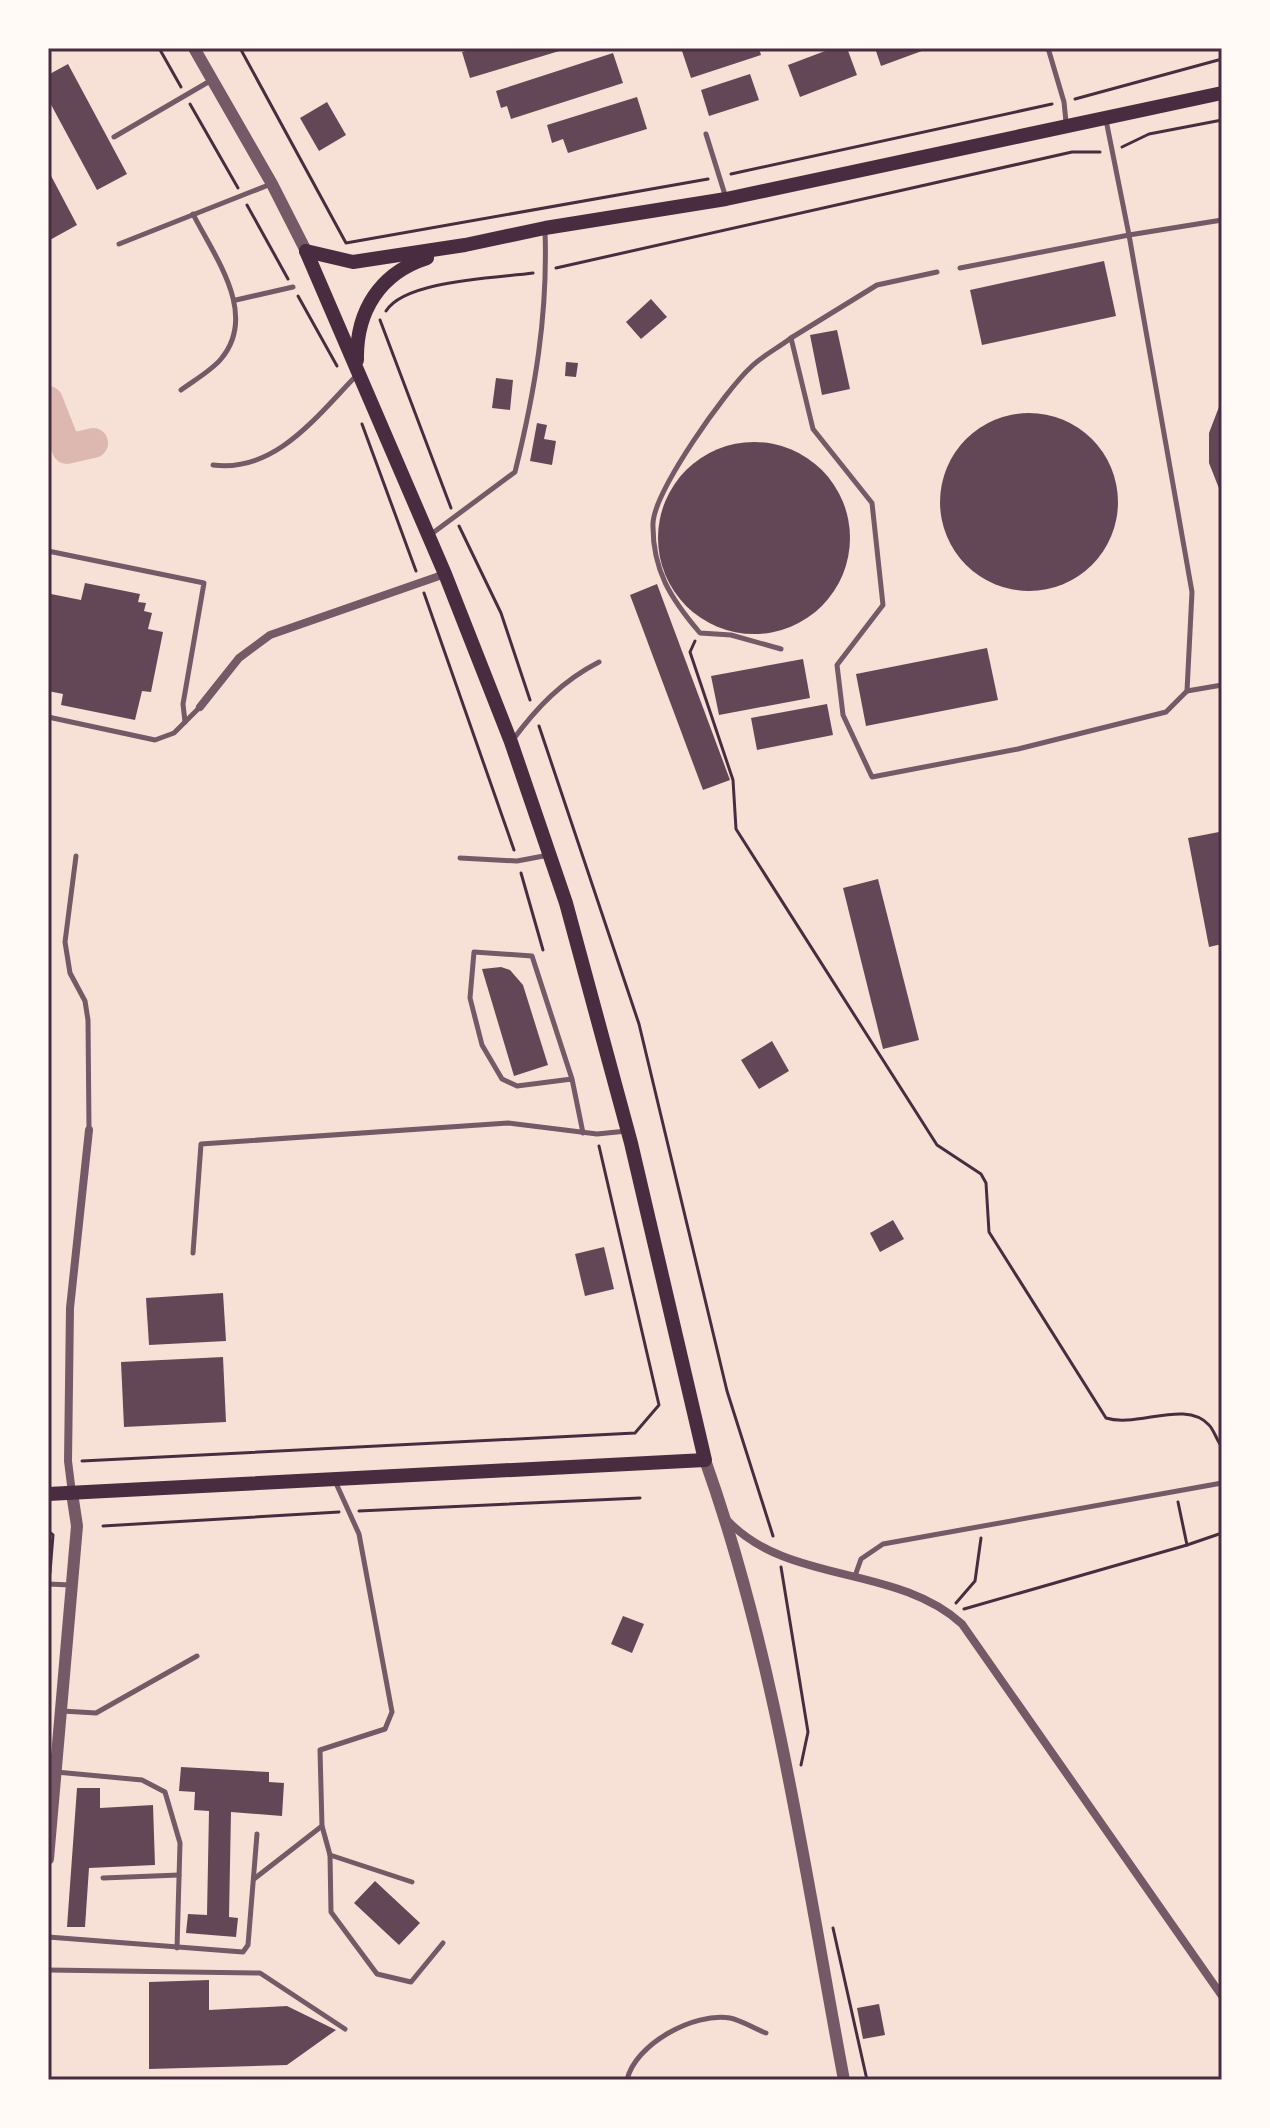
<svg xmlns="http://www.w3.org/2000/svg" width="1270" height="2128" font-family="Helvetica,sans-serif">
	<style>
		.lines { fill: none; stroke-linecap: round; stroke-linejoin: round }
		.river { stroke: #dcb8b0; stroke-width: 30 }
		.building { fill: #644757 }
		.path { stroke: #4a2c40; stroke-width: 3 }
		.service { stroke: #755966; stroke-width: 5 }
		.minor { stroke: #755966; stroke-width: 8 }
		.tertiary { stroke: #755966; stroke-width: 12 }
		.secondary { stroke: #4a2c40; stroke-width: 14 }
		.neatline { fill: none; stroke: #4a2c40; stroke-width: 3 }
	</style>
	<rect width="100%" height="100%" fill="#f7e1d7"/>
	<g class="lines">
		<path class="river" d="M 48,401 L 67,449 L 93,443"/>
	</g>
	<g class="building">
		<path d="M 476,48 L 566,48 L 566,49 L 470,78 L 462,52 Z"/>
		<path d="M 681,48 L 759,48 L 761,55 L 691,78 Z"/>
		<path d="M 833,48 L 847,48 L 857,75 L 800,97 L 788,65 Z"/>
		<path d="M 875,48 L 930,48 L 881,66 Z"/>
		<path d="M 613,53 L 623,83 L 511,119 L 507,106 L 501,108 L 496,91 Z"/>
		<path d="M 68,64 L 127,174 L 97,190 L 48,99 L 48,75 Z"/>
		<path d="M 750,74 L 759,100 L 709,116 L 701,90 Z"/>
		<path d="M 637,97 L 647,129 L 568,153 L 563,139 L 552,143 L 547,125 Z"/>
		<path d="M 327,102 L 346,135 L 319,151 L 300,118 Z"/>
		<path d="M 48,170 L 77,225 L 48,241 Z"/>
		<path d="M 1104,261 L 1116,316 L 982,345 L 970,290 Z"/>
		<path d="M 651,299 L 667,317 L 641,339 L 626,322 Z"/>
		<path d="M 837,330 L 850,389 L 822,395 L 810,335 Z"/>
		<path d="M 566,362 L 578,363 L 576,377 L 565,376 Z"/>
		<path d="M 496,378 L 513,380 L 510,410 L 492,408 Z"/>
		<path d="M 1222,399 L 1222,496 L 1209,463 L 1209,433 Z"/>
		<circle cx="1029" cy="502" r="89"/>
		<path d="M 537,423 L 547,425 L 544,439 L 556,441 L 552,465 L 530,461 Z"/>
		<circle cx="754" cy="538" r="96"/>
		<path d="M 85,583 L 140,594 L 138,602 L 146,603 L 144,611 L 152,613 L 148,629 L 163,632 L 151,692 L 142,691 L 135,720 L 61,705 L 63,694 L 48,691 L 51,594 L 81,600 Z"/>
		<path d="M 657,584 L 730,780 L 703,790 L 630,595 Z"/>
		<path d="M 987,648 L 998,700 L 866,726 L 856,674 Z"/>
		<path d="M 803,659 L 810,698 L 719,715 L 711,676 Z"/>
		<path d="M 827,704 L 833,735 L 757,750 L 751,718 Z"/>
		<path d="M 1219,832 L 1222,944 L 1209,947 L 1188,838 Z"/>
		<path d="M 878,879 L 919,1040 L 883,1049 L 843,888 Z"/>
		<path d="M 501,967 L 510,970 L 523,985 L 548,1065 L 514,1076 L 482,969 Z"/>
		<path d="M 772,1041 L 789,1071 L 759,1089 L 741,1060 Z"/>
		<path d="M 893,1220 L 904,1239 L 880,1252 L 870,1233 Z"/>
		<path d="M 604,1247 L 614,1289 L 585,1296 L 575,1254 Z"/>
		<path d="M 223,1293 L 226,1341 L 149,1345 L 146,1298 Z"/>
		<path d="M 223,1357 L 226,1422 L 124,1427 L 121,1362 Z"/>
		<path d="M 623,1616 L 644,1624 L 632,1653 L 611,1644 Z"/>
		<path d="M 181,1767 L 269,1772 L 269,1782 L 284,1783 L 282,1816 L 231,1812 L 229,1917 L 238,1918 L 236,1937 L 186,1933 L 188,1914 L 207,1915 L 209,1811 L 194,1810 L 195,1792 L 179,1791 Z"/>
		<path d="M 77,1788 L 100,1788 L 100,1808 L 153,1805 L 155,1865 L 89,1868 L 85,1927 L 67,1927 Z"/>
		<path d="M 375,1881 L 420,1923 L 399,1945 L 354,1903 Z"/>
		<path d="M 209,1980 L 209,2010 L 287,2006 L 336,2030 L 287,2065 L 149,2069 L 149,1982 Z"/>
		<path d="M 879,2004 L 885,2035 L 863,2039 L 857,2008 Z"/>
	</g>
	<g class="lines">
		<g class="path">
			<path d="M 159,48 L 181,87"/>
			<path d="M 240,48 L 346,243 L 708,179"/>
			<path d="M 1075,99 L 1222,59"/>
			<path d="M 190,104 L 238,188"/>
			<path d="M 1122,147 L 1149,134 L 1222,120"/>
			<path d="M 731,174 L 1052,104"/>
			<path d="M 247,205 L 288,279"/>
			<path d="M 556,268 L 1072,152 L 1100,152"/>
			<path d="M 298,296 L 337,366"/>
			<path d="M 386,311 C 405,280 497,278 533,273"/>
			<path d="M 380,320 L 451,508"/>
			<path d="M 362,424 L 416,571"/>
			<path d="M 459,526 L 501,613 L 530,700"/>
			<path d="M 424,593 L 514,850"/>
			<path d="M 695,641 L 690,652 L 733,780 L 736,829 L 937,1145 L 981,1174 L 986,1183 L 989,1232 L 1106,1418 C 1137,1428 1186,1399 1209,1425 C 1214,1430 1217,1441 1222,1447"/>
			<path d="M 539,726 L 639,1024 L 727,1391 L 773,1536"/>
			<path d="M 521,873 L 543,950"/>
			<path d="M 82,1461 L 635,1433 L 659,1405 L 599,1146"/>
			<path d="M 359,1511 L 640,1498"/>
			<path d="M 103,1526 L 339,1512"/>
			<path d="M 48,1531 L 53,1535 L 50,1573"/>
			<path d="M 1187,1545 L 1222,1533"/>
			<path d="M 781,1567 L 808,1732 L 801,1765"/>
			<path d="M 956,1603 L 975,1581 L 981,1538"/>
			<path d="M 964,1609 L 1187,1545 L 1178,1502"/>
			<path d="M 833,1928 L 867,2080"/>
		</g>
		<g class="service">
			<path d="M 1048,48 L 1064,102 L 1066,122"/>
			<path d="M 706,134 L 726,198"/>
			<path d="M 114,137 L 210,81"/>
			<path d="M 1222,220 L 1129,235 L 1192,592 L 1187,691 L 1222,685"/>
			<path d="M 119,244 L 271,184"/>
			<path d="M 960,268 L 1129,235 L 1106,120"/>
			<path d="M 236,300 L 293,287"/>
			<path d="M 791,338 L 877,285 L 937,272"/>
			<path d="M 181,390 C 193,381 211,371 221,359 C 259,314 214,256 193,214"/>
			<path d="M 213,465 C 275,473 316,417 356,376"/>
			<path d="M 430,535 L 515,472 C 535,391 548,315 545,231"/>
			<path d="M 48,551 L 204,583 L 183,704 L 185,722"/>
			<path d="M 781,649 L 731,635 L 700,633 C 671,599 652,570 653,523 C 655,490 725,391 751,367 C 762,356 778,348 791,338 L 813,429 L 872,503 L 883,605 L 837,665 L 843,715 L 872,777 L 1018,749 L 1166,712 L 1187,691"/>
			<path d="M 48,717 L 155,740 L 174,733 L 200,707"/>
			<path d="M 512,741 C 537,707 562,681 599,662"/>
			<path d="M 76,856 L 65,942 L 70,973 L 85,1001 L 88,1020 L 89,1129"/>
			<path d="M 460,858 L 517,861 L 549,855"/>
			<path d="M 572,1079 L 517,1086 L 502,1079 L 482,1045 L 470,998 L 474,952 L 532,956 L 572,1079 L 583,1133"/>
			<path d="M 193,1253 L 201,1144 L 508,1123 L 597,1134 L 627,1131"/>
			<path d="M 855,1576 L 861,1559 L 883,1544 L 1222,1483"/>
			<path d="M 48,1584 L 71,1585"/>
			<path d="M 62,1711 L 96,1713 L 197,1656"/>
			<path d="M 56,1772 L 142,1780 L 165,1792 L 180,1843 L 177,1948"/>
			<path d="M 322,1826 L 330,1855 L 412,1882"/>
			<path d="M 330,1855 L 331,1912 L 377,1974 L 411,1982 L 443,1943"/>
			<path d="M 103,1878 L 179,1875"/>
			<path d="M 254,1879 L 322,1826 L 320,1750 L 385,1729 L 392,1712 L 359,1534 L 335,1481"/>
			<path d="M 48,1937 L 243,1952 L 248,1945 L 257,1834"/>
			<path d="M 48,1970 L 260,1973 L 345,2029"/>
			<path d="M 627,2080 C 635,2044 694,2012 730,2018 C 741,2020 755,2029 766,2033"/>
		</g>
		<g class="minor">
			<path d="M 200,707 L 239,658 L 270,635 L 445,574"/>
			<path d="M 72,1493 L 68,1461 L 70,1308 L 89,1130"/>
			<path d="M 727,1520 C 788,1585 896,1564 962,1624 L 1222,1996"/>
		</g>
		<g class="tertiary">
			<path d="M 194,48 L 272,184 L 306,251"/>
			<path d="M 705,1460 C 776,1659 805,1873 844,2080"/>
			<path d="M 48,1859 L 77,1526 L 72,1493"/>
		</g>
		<g class="secondary">
			<path d="M 306,251 L 353,262 L 465,245 L 545,228 L 726,199 L 1222,93"/>
			<path d="M 357,360 C 356,311 380,273 427,258"/>
			<path d="M 48,1494 L 705,1460 L 631,1143 L 566,903 L 511,742 L 445,574 L 306,251"/>
		</g>
	</g>
	<rect width="1270" height="2128" fill="none" stroke="#fffaf5" stroke-width="100"/>
	<rect x="50" y="50" width="1170" height="2028" class="neatline"/>
</svg>
